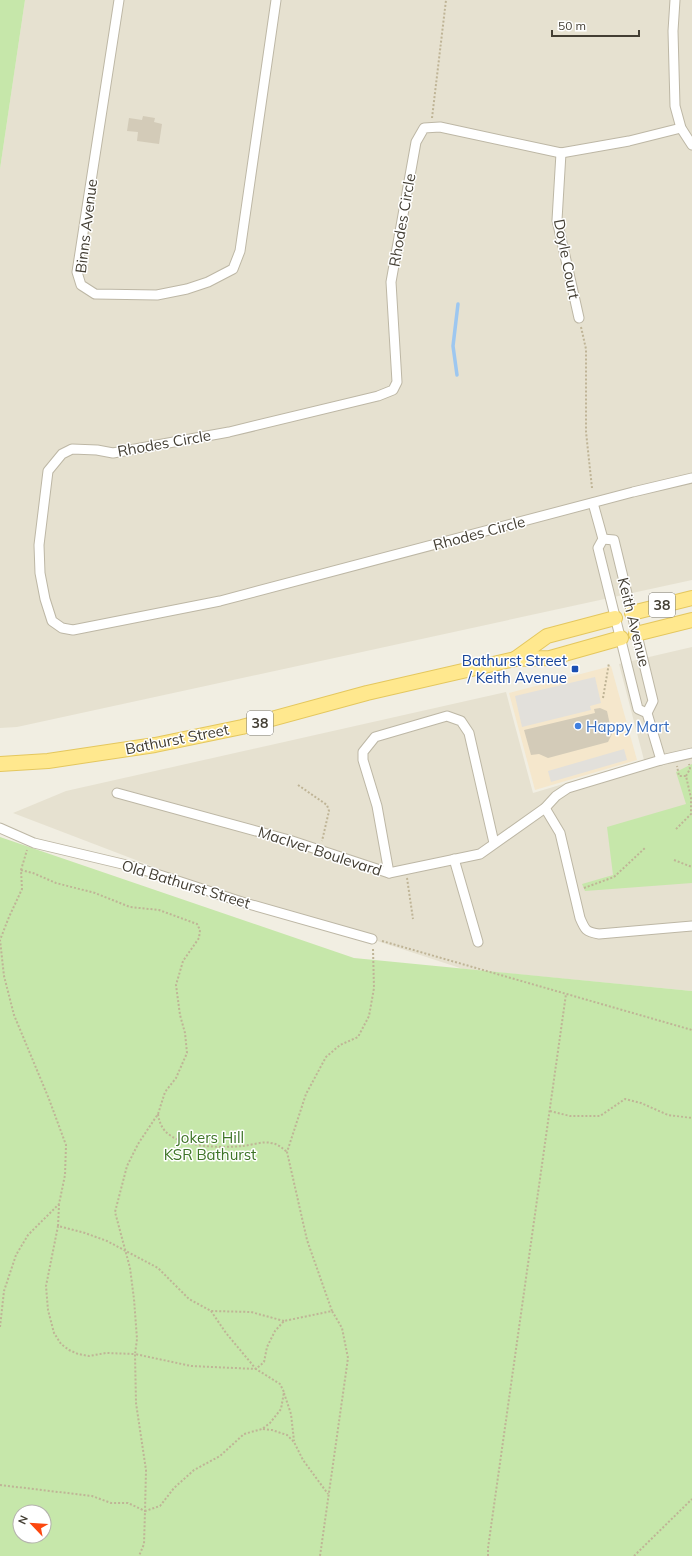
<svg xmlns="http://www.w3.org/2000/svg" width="692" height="1556" font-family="Mulish,sans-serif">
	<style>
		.residential { fill: #e6e1d0 }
		.commercial { fill: #f5e7cc }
		.green { fill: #c6e7aa; fill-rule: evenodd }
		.parking { fill: #e2e0db }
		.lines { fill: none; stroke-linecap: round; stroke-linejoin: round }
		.stream { stroke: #9dc7f0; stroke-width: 3.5 }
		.building { fill: #d3cbb8 }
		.minor-casing { stroke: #bdb7a5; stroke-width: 11 }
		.primary-casing { stroke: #e4c75e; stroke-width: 16 }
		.path { stroke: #bfb496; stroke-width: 2; stroke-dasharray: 2 2; stroke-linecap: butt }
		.minor { stroke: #fff; stroke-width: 9 }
		.primary { stroke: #ffe88e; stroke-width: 14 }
		.transit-dot { fill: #1a4fb4; stroke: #fff; stroke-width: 1.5 }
		.shop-dot { fill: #3f7fe0; stroke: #fff; stroke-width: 1.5 }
		.labels { text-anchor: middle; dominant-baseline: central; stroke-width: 3; stroke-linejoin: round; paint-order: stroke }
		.shield { fill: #fff; stroke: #7b7870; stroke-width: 1 }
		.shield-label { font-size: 14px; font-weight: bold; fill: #433e33 }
		.street-label { font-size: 15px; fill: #433e33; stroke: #fff }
		.transit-label { font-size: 15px; fill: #164399; stroke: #fff; text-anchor: end }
		.shop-label { font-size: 15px; fill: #366cbe; stroke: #fff; text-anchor: start }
		.park-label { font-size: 15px; fill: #3d7426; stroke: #fff }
	</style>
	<rect width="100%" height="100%" fill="#f1eee2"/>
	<g class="residential">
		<path d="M 25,0 L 692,0 L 692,580 L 17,727 L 0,728 L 0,169 Z"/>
		<path d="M 692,647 L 692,991 L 463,969 L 175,875 L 13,813 L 66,791 L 506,692 L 533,793 L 644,760 L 619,664 Z"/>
	</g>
	<path class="commercial" d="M 611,666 L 637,760 L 535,790 L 509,693 Z"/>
	<g class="green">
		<path d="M 0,0 L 25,0 L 0,169 Z"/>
		<path d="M 692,764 L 692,883 L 585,891 L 582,884 L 613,875 L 607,827 L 686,804 L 676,772 Z"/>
		<path d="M 0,837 L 354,958 L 692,991 L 692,1556 L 0,1556 ZM 20,1512 L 44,1512 L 44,1536 L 20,1536 Z"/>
	</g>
	<g class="parking">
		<path d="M 595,677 L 601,703 L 590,706 L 591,710 L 522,727 L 515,696 Z"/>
		<path d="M 624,749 L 627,760 L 551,782 L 548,771 Z"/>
	</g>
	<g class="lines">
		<path class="stream" d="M 457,375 L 453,346 L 458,304"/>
	</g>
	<g class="building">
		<path d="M 143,116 L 155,118 L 154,122 L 162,124 L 159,144 L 137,141 L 138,132 L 127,131 L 129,118 L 142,120 Z"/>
		<path d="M 600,708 L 607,711 L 612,734 L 608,742 L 548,758 L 539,754 L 531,755 L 524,730 L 595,713 L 594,709 Z"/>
	</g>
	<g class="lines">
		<g class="minor-casing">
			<g id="minor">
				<path d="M 119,0 L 77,272 L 81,285 L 95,294 L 157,295 L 187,289 L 208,282 L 233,269 L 240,251 L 276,0"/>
				<path d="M 675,0 L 673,31 L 675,106 L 681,128 L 692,145"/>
				<path d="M 681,128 L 629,141 L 561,153 L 440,127 L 424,128 L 416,142 L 391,282 L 397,382 L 393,390 L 378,396 L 229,432 L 113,453 L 97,450 L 72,449 L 62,454 L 48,471 L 39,545 L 40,573 L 45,599 L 52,621 L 62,628 L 73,630 L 220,601 L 633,492 L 692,478"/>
				<path d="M 561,153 L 557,220 L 579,318"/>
				<path d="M 593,503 L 603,539 L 598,548 L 638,709 L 647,713"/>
				<path d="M 603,539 L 614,540 L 653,701 L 647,713 L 661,760"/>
				<path d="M 117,793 L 289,840 L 389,873 L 480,854 L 545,808 L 556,796 L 568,788 L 661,760 L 692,753"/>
				<path d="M 545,808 L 560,833 L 580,918 C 585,930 586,932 599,934 L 692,926"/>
				<path d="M 0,828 L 34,843 L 135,867 L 245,903 L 372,939"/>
				<path d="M 454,859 L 478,942"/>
				<path d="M 389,873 L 377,806 L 363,760 L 363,752 L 375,737 L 447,716 L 461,721 L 469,733 L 494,843"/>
			</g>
		</g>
		<g class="primary-casing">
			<g id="primary">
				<path d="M 632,613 L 692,598"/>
				<path d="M 636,634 L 692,620"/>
				<path d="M 515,659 L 547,636 L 615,618"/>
				<path d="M 0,764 L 48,761 L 155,745 L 242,727 L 367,693 L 515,659 L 550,658 L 621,638"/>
			</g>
		</g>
		<g class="path">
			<path d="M 432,118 L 446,0"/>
			<path d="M 581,327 L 586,349 L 586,432 L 592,488"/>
			<path d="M 603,698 L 609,663"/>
			<path d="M 686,776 L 690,769 L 689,764"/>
			<path d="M 298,785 L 327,805 L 329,811 L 322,841"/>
			<path d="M 676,829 L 691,814 L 691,798 L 686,776 L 679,776 L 677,766"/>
			<path d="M 674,860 L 692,867"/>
			<path d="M 21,870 L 33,873 L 56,883 L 95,893 L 130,907 L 159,910 L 197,924 L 200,930 L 199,938 L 183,961 L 176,985 L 180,1015 L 185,1033 L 187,1053 L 176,1078 L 165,1092 L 158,1114 L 138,1144 L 127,1166 L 115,1212 L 130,1268 L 134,1299 L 137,1339 L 135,1354 L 191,1366 L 256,1369 L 280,1384 L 284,1392 L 281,1409 L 270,1423 L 262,1429 L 244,1434 L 220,1456 L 194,1470 L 174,1488 L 160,1506 L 145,1511 L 144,1544 L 139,1556"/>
			<path d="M 407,878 L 413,919"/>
			<path d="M 584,888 L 614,877 L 645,848"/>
			<path d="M 382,941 L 692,1030"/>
			<path d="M 550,1111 L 570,1116 L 600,1116 L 625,1099 L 641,1103 L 668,1115 L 692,1118"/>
			<path d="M 158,1114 C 159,1121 161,1126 165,1131 C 181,1148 222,1148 243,1146 C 252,1145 263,1141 271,1143 C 278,1144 282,1148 287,1152"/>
			<path d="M 58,1226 L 59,1205"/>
			<path d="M 211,1311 L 226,1333 L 256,1369 L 264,1362 L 267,1347 L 275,1331 L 284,1321 L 332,1311 L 342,1328 L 348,1358 L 320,1556"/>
			<path d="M 332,1311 L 307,1240 L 287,1152 L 306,1094 L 326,1057 L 340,1045 L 358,1037 L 369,1016 L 374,988 L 373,949"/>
			<path d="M 0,1327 L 4,1291 L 16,1255 L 28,1235 L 59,1204 L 65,1175 L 66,1145 L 49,1099 L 14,1015 L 4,976 L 0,940 L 9,917 L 22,889 L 21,870 L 27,850"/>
			<path d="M 284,1393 L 291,1414 L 294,1441"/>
			<path d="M 263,1429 L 272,1430 L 287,1435 L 294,1442 L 303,1460 L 328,1494"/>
			<path d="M 0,1485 L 92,1496 L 111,1503 L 128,1503 L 145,1511 L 146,1470 L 136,1403 L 135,1354 L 106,1353 L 89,1356 L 78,1354 L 69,1350 L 61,1344 L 54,1333 L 48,1310 L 46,1286 L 58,1226 L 85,1233 L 107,1241 L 158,1268 L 189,1299 L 211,1311 L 251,1312 L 284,1321"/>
			<path d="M 488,1556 L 488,1548 L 566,994"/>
			<path d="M 634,1556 L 692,1499"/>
		</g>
		<use href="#minor" class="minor"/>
		<use href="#primary" class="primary"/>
	</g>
	<rect class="transit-dot" x="571" y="665" width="8" height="8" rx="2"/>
	<circle class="shop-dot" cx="578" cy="726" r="4"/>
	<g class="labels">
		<g class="shield">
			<rect x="649" y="593" width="26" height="24" rx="3"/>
			<rect x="247" y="711" width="26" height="24" rx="3"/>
		</g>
		<g class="shield-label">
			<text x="662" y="605">38</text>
			<text x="260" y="723">38</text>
		</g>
		<g class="street-label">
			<text transform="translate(402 220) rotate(-80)">Rhodes Circle</text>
			<text transform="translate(86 226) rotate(-83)">Binns Avenue</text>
			<text transform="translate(567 259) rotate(79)">Doyle Court</text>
			<text transform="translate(164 443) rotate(-10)">Rhodes Circle</text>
			<text transform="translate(479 533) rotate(-15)">Rhodes Circle</text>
			<text transform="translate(634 622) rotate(76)">Keith Avenue</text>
			<text transform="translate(177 739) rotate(-11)">Bathurst Street</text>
			<text transform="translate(320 851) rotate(18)">MacIver Boulevard</text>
			<text transform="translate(186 884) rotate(17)">Old Bathurst Street</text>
		</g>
		<g class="transit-label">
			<text x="567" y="660">Bathurst Street<tspan x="567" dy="17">/ Keith Avenue</tspan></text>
		</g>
		<g class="shop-label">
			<text x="586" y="726">Happy Mart</text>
		</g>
		<g class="park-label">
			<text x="210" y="1137">Jokers Hill<tspan x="210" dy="17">KSR Bathurst</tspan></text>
		</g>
	</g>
	<g transform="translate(32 1524) rotate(295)"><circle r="19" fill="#ffffff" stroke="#b4b2ad"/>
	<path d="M0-3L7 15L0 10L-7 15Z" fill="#fc470f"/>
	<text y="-6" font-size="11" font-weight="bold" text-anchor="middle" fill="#433e33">N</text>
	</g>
	<path d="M552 30v6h87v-6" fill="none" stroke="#433e33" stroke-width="2"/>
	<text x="558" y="30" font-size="12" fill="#433e33" stroke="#ffffff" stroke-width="3" paint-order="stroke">50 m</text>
</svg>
